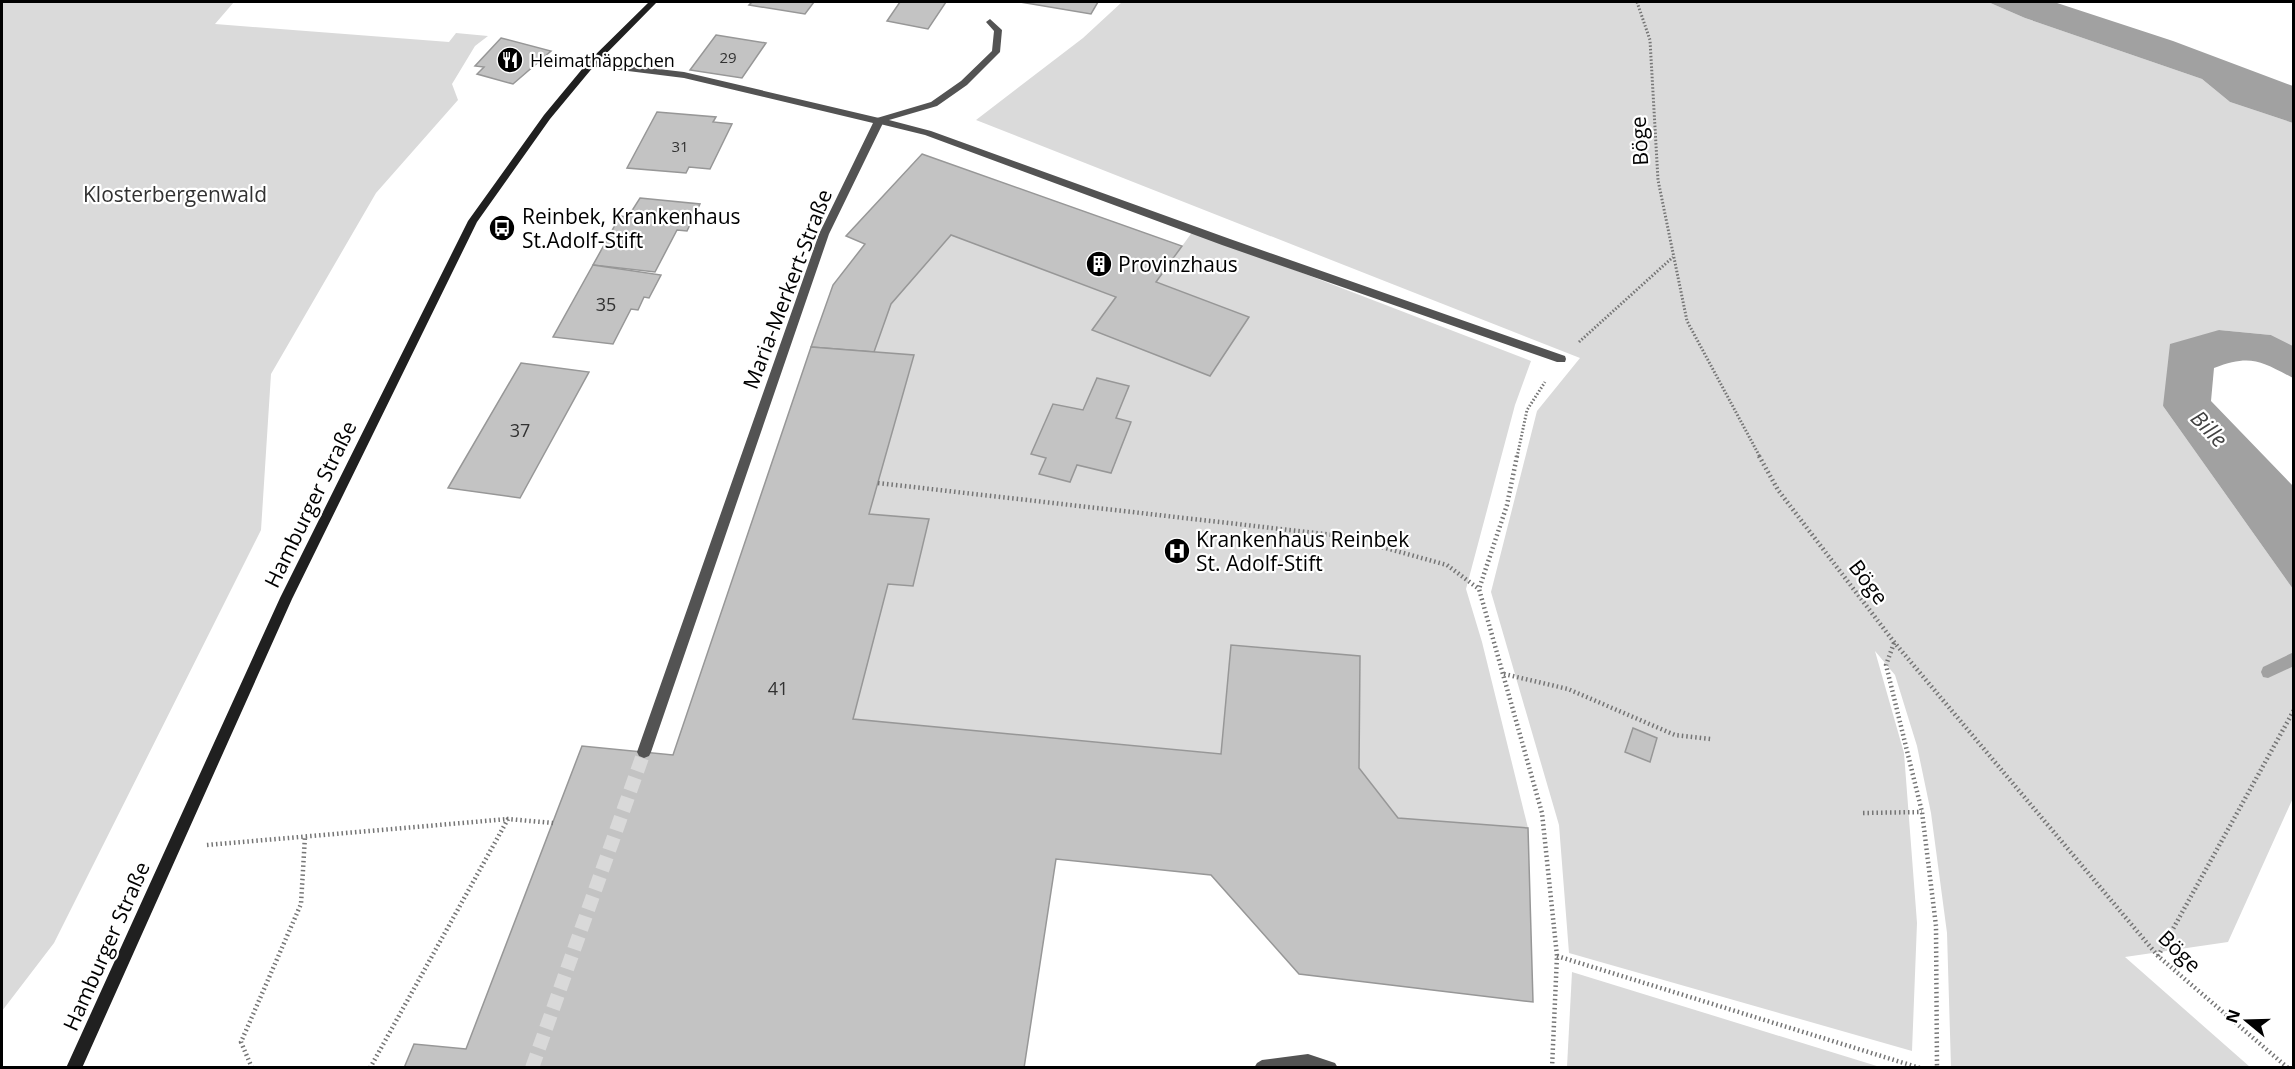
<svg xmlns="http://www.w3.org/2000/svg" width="2295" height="1069" font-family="'Open Sans',sans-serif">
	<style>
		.green { fill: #dadada }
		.water { fill: #a1a1a1 }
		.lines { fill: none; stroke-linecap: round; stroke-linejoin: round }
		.stream { fill: #a1a1a1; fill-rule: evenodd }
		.building { fill: #c3c3c3; stroke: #979797; stroke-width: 1.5 }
		.street-tunnel { stroke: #d9d9d9; stroke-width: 14; stroke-dasharray: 14 7; stroke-linecap: butt }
		.path-far1 { stroke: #757575; stroke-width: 3; stroke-dasharray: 1.5 2; stroke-linecap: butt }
		.path { stroke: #757575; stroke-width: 4.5; stroke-dasharray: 1.5 3; stroke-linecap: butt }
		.lane { fill: #535353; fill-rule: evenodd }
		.street { fill: #535353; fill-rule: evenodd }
		.secondary { fill: #202020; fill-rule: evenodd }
		.labels { text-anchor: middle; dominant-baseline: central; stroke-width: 4.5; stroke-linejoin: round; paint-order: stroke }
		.far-number-label { font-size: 15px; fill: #313131 }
		.far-poi-label { font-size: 18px; fill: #000; stroke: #fff; text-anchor: start }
		.number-label { font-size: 18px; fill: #313131 }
		.street-label { font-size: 21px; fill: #000; stroke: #fff }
		.park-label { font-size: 21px; fill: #313131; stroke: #fff }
		.poi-label { font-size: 21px; fill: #000; stroke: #fff; text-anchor: start }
		.water-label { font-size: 22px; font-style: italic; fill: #424242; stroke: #fff }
	</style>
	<rect width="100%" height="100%" fill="#fff"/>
	<g class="green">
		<path d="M 2,2 L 234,2 L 215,24 L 449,42 L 456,33 L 488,36 L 475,46 L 452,84 L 458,100 L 376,193 L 271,374 L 261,530 L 54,943 L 2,1011 Z"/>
		<path d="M 1122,2 L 1988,2 L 2025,18 L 2202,79 L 2230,102 L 2293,123 L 2293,346 L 2271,335 L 2219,330 L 2163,406 L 2293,589 L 2293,798 L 2228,942 L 2125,957 L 2250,1067 L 1951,1067 L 1947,933 L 1931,813 L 1917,746 L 1895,675 L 1875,651 L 1904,753 L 1917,923 L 1912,1051 L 1569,953 L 1559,825 L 1491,592 L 1537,411 L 1580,358 L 976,120 L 1083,38 Z"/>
		<path d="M 1193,231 L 1531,361 L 1515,405 L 1466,589 L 1482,642 L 1528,828 L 1398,818 L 1359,768 L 1360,656 L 1231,645 L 1221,754 L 853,719 L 888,584 L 913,586 L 929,519 L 869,514 L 914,355 L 874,352 L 891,304 L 951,235 L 1116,297 L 1092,330 L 1156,282 Z"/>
		<path d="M 1572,972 L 1880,1067 L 1567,1067 Z"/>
	</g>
	<g class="water">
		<path d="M 1988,2 L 2054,2 L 2173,41 L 2293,86 L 2293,123 L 2230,102 L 2202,79 L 2025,18 Z"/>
		<path d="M 2219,330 L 2271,335 L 2293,346 L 2293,378 C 2260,361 2251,354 2214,368 L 2211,401 L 2293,486 L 2293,589 L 2163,406 L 2170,344 Z"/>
	</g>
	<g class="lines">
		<path class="stream" d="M 2294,652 L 2294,666 L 2268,678 L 2263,677 L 2261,672 L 2263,667 Z"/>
	</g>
	<g class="building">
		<path d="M 752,2 L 814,2 L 805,14 L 749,5 Z"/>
		<path d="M 900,2 L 946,2 L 928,29 L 887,21 Z"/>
		<path d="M 1020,2 L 1098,2 L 1091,14 Z"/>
		<path d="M 716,35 L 766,43 L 742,78 L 690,70 Z"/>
		<path d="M 501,38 L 551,51 L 513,84 L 477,74 L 484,67 L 475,66 Z"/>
		<path d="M 657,112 L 716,117 L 713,122 L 732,124 L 710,169 L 689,167 L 686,173 L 627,168 Z"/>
		<path d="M 922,154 L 1182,246 L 1156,282 L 1249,317 L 1210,376 L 1092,330 L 1116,297 L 951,235 L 891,304 L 874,352 L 811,347 L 833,285 L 865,244 L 846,236 Z"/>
		<path d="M 640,198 L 700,204 L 687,231 L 677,230 L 655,272 L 593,265 L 620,216 L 628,217 Z"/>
		<path d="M 593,265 L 661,275 L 649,298 L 644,297 L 638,310 L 631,309 L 613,344 L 553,337 Z"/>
		<path d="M 811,347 L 914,355 L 869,514 L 929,519 L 913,586 L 888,584 L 853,719 L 1221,754 L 1231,645 L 1360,656 L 1359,768 L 1398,818 L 1528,828 L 1533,1002 L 1299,974 L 1211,875 L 1056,859 L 1024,1068 L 404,1068 L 414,1044 L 466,1049 L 582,746 L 673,755 Z"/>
		<path d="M 521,363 L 589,372 L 520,498 L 448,488 Z"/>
		<path d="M 1097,378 L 1129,386 L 1116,418 L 1131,422 L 1111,473 L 1077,465 L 1070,482 L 1039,474 L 1046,458 L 1031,454 L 1053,404 L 1083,410 Z"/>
		<path d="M 1633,728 L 1657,738 L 1650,762 L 1625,752 Z"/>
	</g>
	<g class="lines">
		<path class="street-tunnel" d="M 532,1068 L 644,752"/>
		<g class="path-far1">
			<path d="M 1637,2 L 1650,40 L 1658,180 L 1687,321 L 1760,457"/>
			<path d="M 1579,342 L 1673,257"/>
			<path d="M 1517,457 L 1527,410 L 1545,382"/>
		</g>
		<g class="path">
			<path d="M 1517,456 L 1507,505 L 1479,589 L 1542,813 L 1557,956 L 1552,1068"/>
			<path d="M 1759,456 L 1778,490 L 1894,642 L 2158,956 L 2288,1068"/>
			<path d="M 878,483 L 1342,536 L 1447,565 L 1479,589"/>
			<path d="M 1894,643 L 1886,665 L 1922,812 L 1936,926 L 1937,1068"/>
			<path d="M 1504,674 L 1568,689 L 1675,735 L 1711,739"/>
			<path d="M 1863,813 L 1922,812"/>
			<path d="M 207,845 L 508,819"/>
			<path d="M 1557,956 L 1920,1068"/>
			<path d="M 2158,956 L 2294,710"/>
			<path d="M 252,1068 L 241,1042 L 301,904 L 305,836"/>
			<path d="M 370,1068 L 508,819 L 553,823"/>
		</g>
		<g class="lane">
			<path d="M 990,19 L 1002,30 L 1000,52 L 967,85 L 937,106 L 889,120 L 931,131 L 1230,239 L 1565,356 L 1566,359 L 1565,362 L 1557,362 L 1222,245 L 925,135 L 876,123 L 874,121 L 877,118 L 931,102 L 961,81 L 992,51 L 994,31 L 986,22 Z"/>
			<path d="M 1308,1054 L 1335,1063 L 1338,1068 L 1254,1068 L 1257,1063 L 1262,1060 Z"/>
		</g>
		<path class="street" d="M 591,61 L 684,72 L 879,118 L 884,121 L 829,234 L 651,752 L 649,756 L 644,758 L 639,756 L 637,752 L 819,234 L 873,123 L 684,78 L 588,66 L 588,62 Z"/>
		<path class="secondary" d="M 649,2 L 657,2 L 594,66 L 550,119 L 477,222 L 292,599 L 82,1068 L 66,1068 L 280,598 L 468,221 L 544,115 L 588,62 Z"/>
	</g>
	<defs>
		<g id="restaurant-disc" transform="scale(1.35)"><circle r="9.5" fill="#000" stroke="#fff"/><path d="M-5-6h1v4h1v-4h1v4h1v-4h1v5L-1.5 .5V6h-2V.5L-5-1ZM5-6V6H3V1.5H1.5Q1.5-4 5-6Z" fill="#fff"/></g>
		<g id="bus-disc" transform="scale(1.35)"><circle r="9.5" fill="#000" stroke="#fff"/><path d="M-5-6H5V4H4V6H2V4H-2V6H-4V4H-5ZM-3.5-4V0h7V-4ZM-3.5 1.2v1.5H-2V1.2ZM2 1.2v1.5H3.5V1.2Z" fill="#fff"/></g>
		<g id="building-disc" transform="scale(1.35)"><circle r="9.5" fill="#000" stroke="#fff"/><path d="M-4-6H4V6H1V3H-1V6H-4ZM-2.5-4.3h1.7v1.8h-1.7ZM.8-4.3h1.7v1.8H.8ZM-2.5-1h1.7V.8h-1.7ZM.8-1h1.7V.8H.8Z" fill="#fff"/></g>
		<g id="hospital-disc" transform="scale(1.35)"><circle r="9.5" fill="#000" stroke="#fff"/><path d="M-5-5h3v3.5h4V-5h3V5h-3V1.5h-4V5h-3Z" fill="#fff"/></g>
	</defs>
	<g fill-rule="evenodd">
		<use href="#restaurant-disc" x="510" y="60"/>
		<use href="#bus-disc" x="502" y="228"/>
		<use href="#building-disc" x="1099" y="264"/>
		<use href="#hospital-disc" x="1177" y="551"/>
	</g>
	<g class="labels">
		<g class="far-number-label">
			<text x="728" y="57">29</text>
			<text x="680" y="146">31</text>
		</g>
		<g class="far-poi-label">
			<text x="530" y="60">Heimathäppchen</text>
		</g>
		<g class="number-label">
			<text x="606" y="304">35</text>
			<text x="520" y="430">37</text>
			<text x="778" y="688">41</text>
		</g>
		<g class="street-label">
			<text transform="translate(1639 141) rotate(-93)">Böge</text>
			<text transform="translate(787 289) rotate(-69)">Maria-Merkert-Straße</text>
			<text transform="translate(310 504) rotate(-64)">Hamburger Straße</text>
			<text transform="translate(1869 582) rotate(53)">Böge</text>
			<text transform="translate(106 946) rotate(-66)">Hamburger Straße</text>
			<text transform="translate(2180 951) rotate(44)">Böge</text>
		</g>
		<g class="park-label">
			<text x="175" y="194">Klosterbergenwald</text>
		</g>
		<g class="poi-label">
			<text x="522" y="216">Reinbek, Krankenhaus<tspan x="522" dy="24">St.Adolf-Stift</tspan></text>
			<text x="1118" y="264">Provinzhaus</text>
			<text x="1196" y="539">Krankenhaus Reinbek<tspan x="1196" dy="24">St. Adolf-Stift</tspan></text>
		</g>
		<g class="water-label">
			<text transform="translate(2210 428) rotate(46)">Bille</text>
		</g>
	</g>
	<rect width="2295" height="1069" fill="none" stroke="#000000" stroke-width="6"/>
	<g transform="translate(2247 1021) rotate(289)" stroke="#ffffff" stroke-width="4.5" paint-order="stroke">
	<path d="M0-4.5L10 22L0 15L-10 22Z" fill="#000000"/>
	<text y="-9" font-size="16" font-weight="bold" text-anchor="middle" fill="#000000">N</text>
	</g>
</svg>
